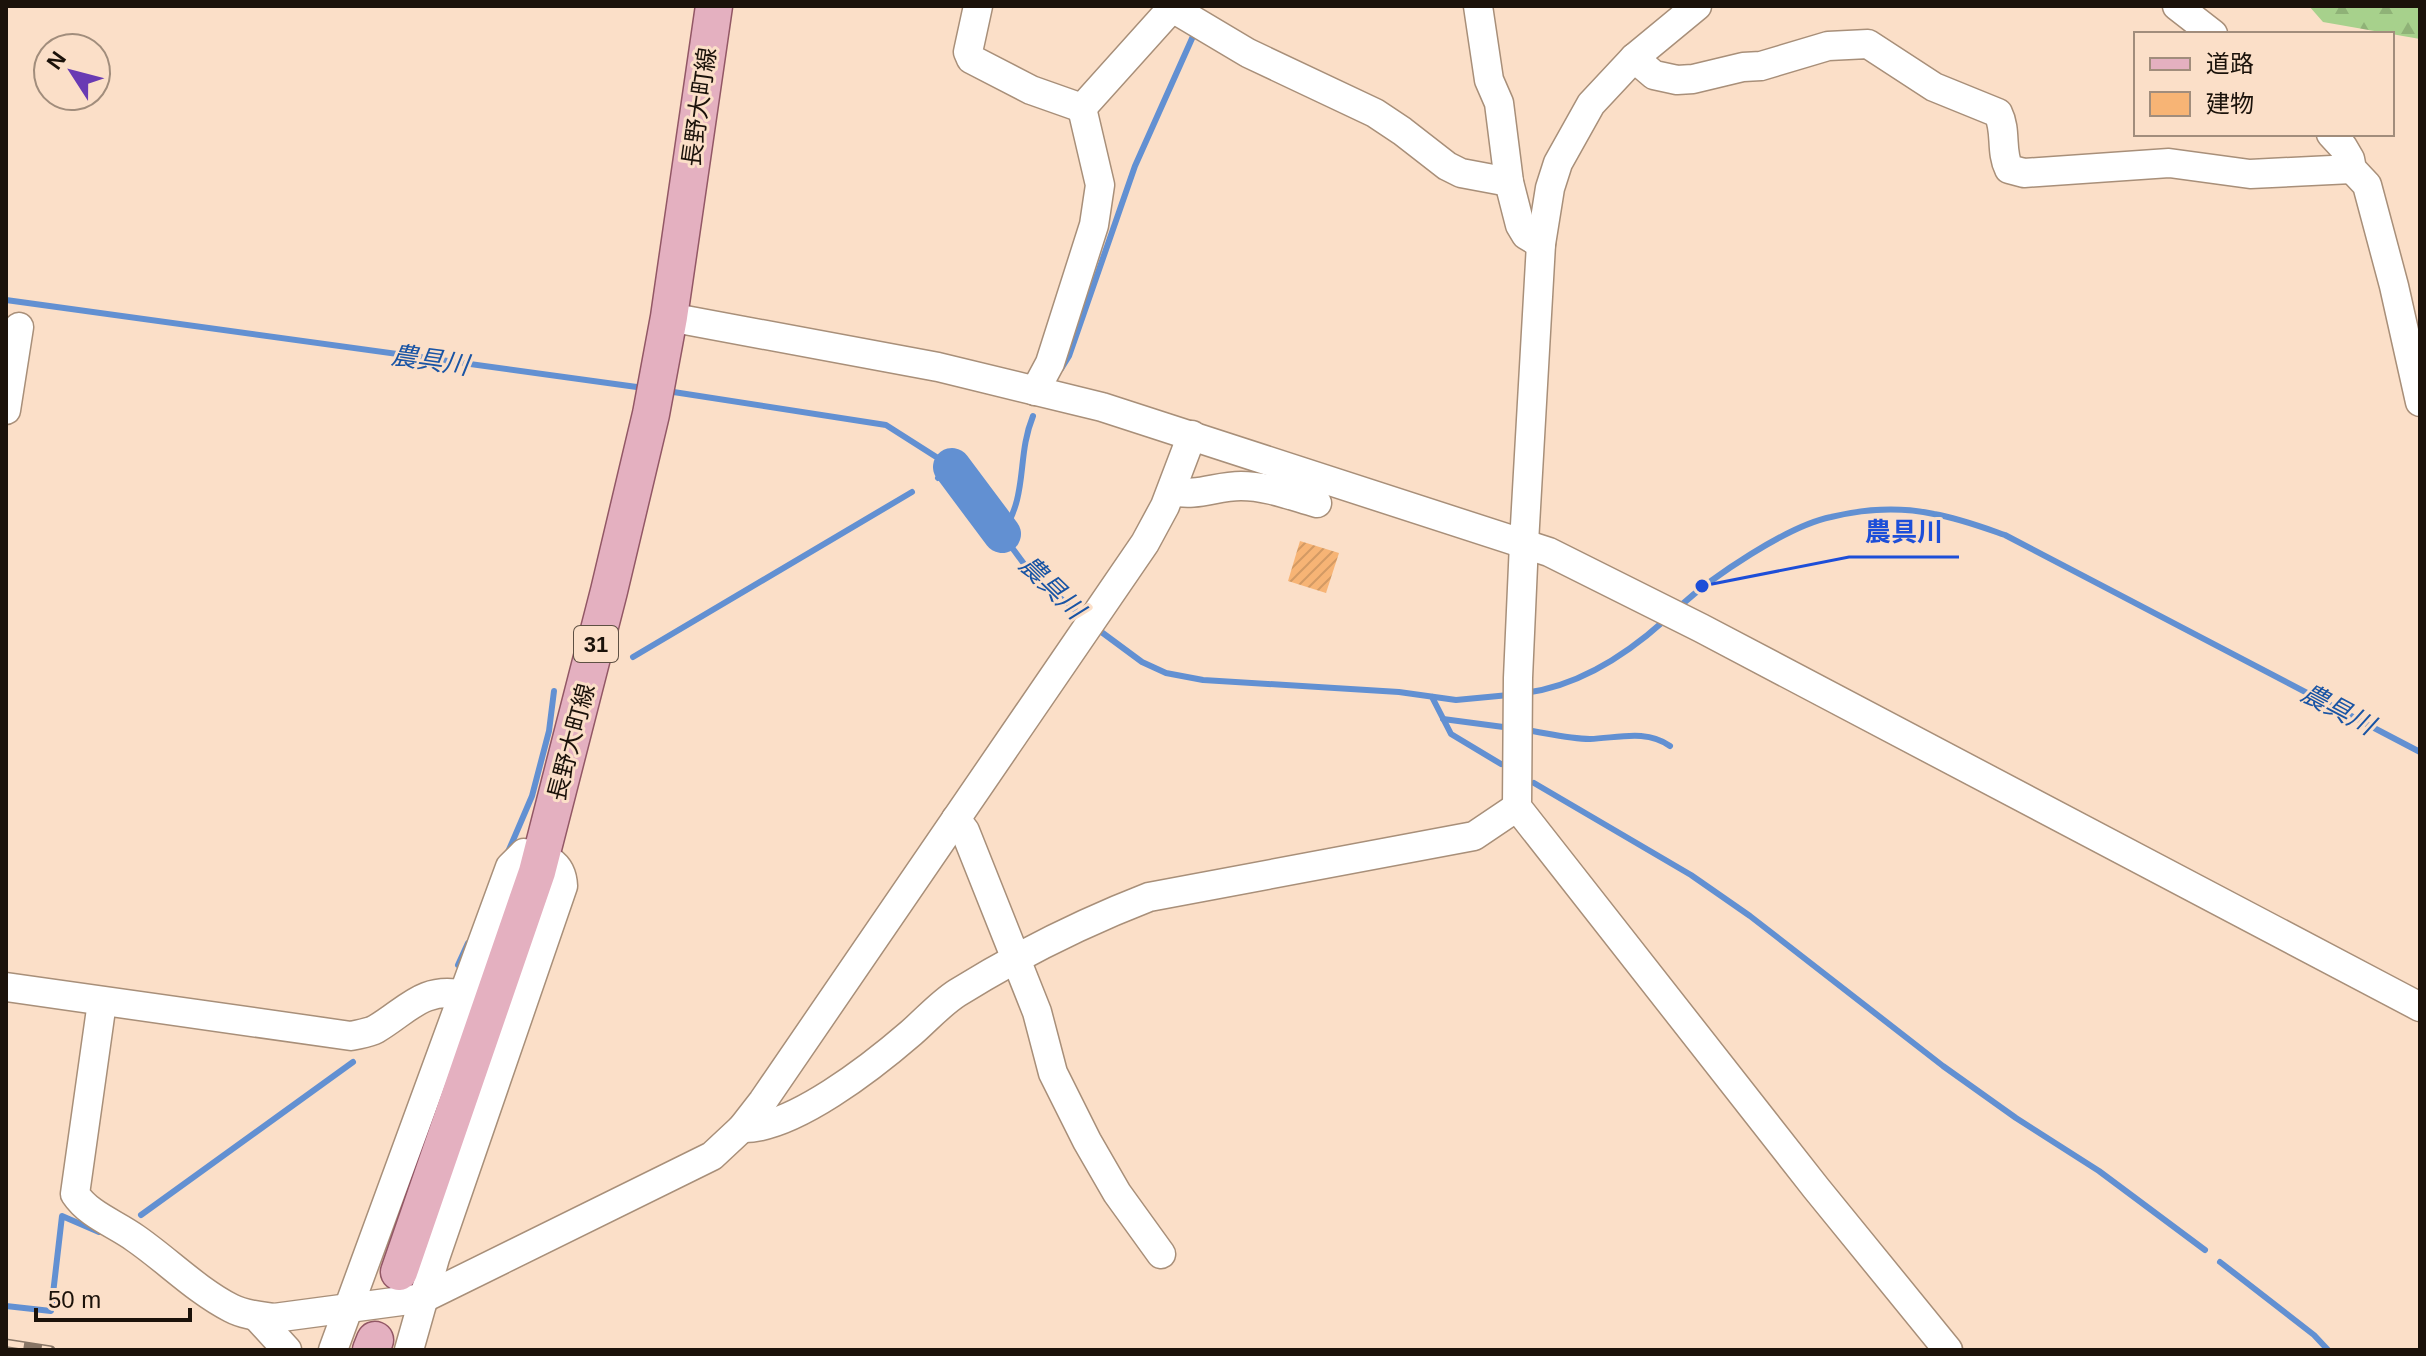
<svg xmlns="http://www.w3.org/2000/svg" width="2426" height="1356" font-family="Helvetica,'Noto Sans JP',sans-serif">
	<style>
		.forest { fill: url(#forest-firs) }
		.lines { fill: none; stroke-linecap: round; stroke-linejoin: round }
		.stream { stroke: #6290d2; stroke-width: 6 }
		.river { stroke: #6290d2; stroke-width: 38 }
		.building { fill: url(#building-hatch) }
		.minor-casing { stroke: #a88f79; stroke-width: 31 }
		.major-casing { stroke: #925765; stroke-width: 39 }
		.minor { stroke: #fff; stroke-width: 28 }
		.major { stroke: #e4b0c0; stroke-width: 36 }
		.rail-casing { stroke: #877566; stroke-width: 9 }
		.rail { stroke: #fbdfc8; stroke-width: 6; stroke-dasharray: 18; stroke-linecap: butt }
		.labels { text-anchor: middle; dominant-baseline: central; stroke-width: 6; stroke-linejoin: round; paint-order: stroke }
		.shield { fill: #fbdfc8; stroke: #5e5043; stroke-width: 2 }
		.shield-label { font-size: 22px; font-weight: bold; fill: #1b120a }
		.street-label { font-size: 24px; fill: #1b120a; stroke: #fbdfc8 }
		.water-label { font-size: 26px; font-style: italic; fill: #1954a4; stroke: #fbdfc8 }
		.leader { fill: none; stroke: #1d4ed8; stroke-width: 3 }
		.callout-dot { fill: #1d4ed8; stroke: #fbdfc8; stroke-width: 3 }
		.callout-label { font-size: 26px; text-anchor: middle; font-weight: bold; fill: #1d4ed8; stroke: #fbdfc8; stroke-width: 6; stroke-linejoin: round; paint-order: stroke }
	</style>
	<defs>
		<pattern id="forest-firs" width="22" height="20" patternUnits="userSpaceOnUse" patternTransform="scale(2)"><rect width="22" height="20" fill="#a7d18c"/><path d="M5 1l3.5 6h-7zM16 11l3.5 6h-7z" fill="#8fb277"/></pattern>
		<pattern id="building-hatch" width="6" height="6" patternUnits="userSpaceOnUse" patternTransform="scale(2)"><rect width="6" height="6" fill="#f7b475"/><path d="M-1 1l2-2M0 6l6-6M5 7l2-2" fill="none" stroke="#d39a64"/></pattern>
	</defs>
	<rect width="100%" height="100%" fill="#fbdfc8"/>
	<path class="forest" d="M 2309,6 L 2420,6 L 2420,39 L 2323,22 Z"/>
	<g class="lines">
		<g class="stream">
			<path d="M 6,300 L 644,388"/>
			<path d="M 1061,369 L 1069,356 L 1135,166 L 1194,34"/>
			<path d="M 667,391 L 886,425 L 952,467 L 938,478"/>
			<path d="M 1033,416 C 1016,458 1029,493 1002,534 L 1033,576 L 1085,618"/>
			<path d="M 1679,607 C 1712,577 1787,526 1831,517 C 1864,509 1901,507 1934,514 C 1958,518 1982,527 2005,535 L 2420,752"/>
			<path d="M 1096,628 L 1142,662 L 1166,673 L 1203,680 L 1399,692 L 1456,700 L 1509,695"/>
			<path d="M 633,657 L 912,492"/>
			<path d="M 1525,693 C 1578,686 1625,656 1665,620"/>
			<path d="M 1432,697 L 1451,734 L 1501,764"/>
			<path d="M 1443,719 L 1511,728"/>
			<path d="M 1526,730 C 1546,733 1569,739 1590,739 C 1618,738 1646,729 1670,746"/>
			<path d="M 1534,783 L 1691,875 L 1750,916 L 1943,1066 L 2016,1118 L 2099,1171 L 2205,1250"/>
			<path d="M 508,852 L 532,796 L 549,731 L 554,691"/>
			<path d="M 458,965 L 468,943"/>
			<path d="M 141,1215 L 353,1062"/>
			<path d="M 2220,1262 L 2314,1335 L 2328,1350"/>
			<path d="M 6,1306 L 51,1311 L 62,1216 L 99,1232"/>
		</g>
		<path class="river" d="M 952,467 L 1002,534"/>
	</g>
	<path class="building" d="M 1300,541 L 1339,553 L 1326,593 L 1288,581 Z"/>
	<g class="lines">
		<g class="minor-casing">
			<g id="minor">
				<path d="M 978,6 L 968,52 L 971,59 L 1031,90 L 1082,108 L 1171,9"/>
				<path d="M 1169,6 L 1248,53 L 1375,113 L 1402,131 L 1447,166 L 1461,173 L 1509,182"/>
				<path d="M 1478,6 L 1489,80 L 1499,103 L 1509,182 L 1520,225 L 1526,235 L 1541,244"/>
				<path d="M 1697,6 L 1634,58 L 1591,104 L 1558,163 L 1550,188 L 1541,244 L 1524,543 L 1518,678 L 1517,807 L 1816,1188 L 1948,1350"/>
				<path d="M 2177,6 L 2213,34"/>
				<path d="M 1634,58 L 1654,75 L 1677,80 L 1693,79 L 1743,67 L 1761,66 L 1828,46 L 1868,44 L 1934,87 L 1998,113 C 2007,131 2000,151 2009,169 L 2024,173 L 2169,163 L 2250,174 L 2352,169"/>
				<path d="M 2331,134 L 2343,147 L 2350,159 L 2352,169 L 2367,185 L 2394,286 L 2420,402"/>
				<path d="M 669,317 L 938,367 L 1102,407 L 1549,552 L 1701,628 L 2420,1007"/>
				<path d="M 1035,391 L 1050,363 L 1094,225 L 1100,185 L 1082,108"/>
				<path d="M 6,410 L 19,327"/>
				<path d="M 1172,491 C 1197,497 1216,486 1241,486 C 1267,486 1292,496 1317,503"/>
				<path d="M 956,819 L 965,831 L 1037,1012 L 1053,1073 L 1087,1141 L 1117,1193 L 1161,1254"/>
				<path d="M 6,987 L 351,1036 C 359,1034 369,1033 376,1029 C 408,1010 423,986 464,995"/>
				<path d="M 102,1002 L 75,1194 C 89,1215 114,1223 135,1238 C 167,1260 196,1290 231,1308 C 244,1315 259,1316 274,1318 L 424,1298 L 712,1156 L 742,1128 L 763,1101 L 1145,543 L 1165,506 L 1192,435"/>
				<path d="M 742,1128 C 792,1130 874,1065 911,1033 C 926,1020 940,1004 957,993 C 1018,955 1082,923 1149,897 L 1474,836 L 1517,807"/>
				<path d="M 256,1316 L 287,1350"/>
				<path d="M 333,1350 L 510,867 L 524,853 C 545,856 562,862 563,886 L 435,1258 L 409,1350"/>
			</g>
		</g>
		<g class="major-casing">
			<g id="major">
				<path d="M 399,1272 L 537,872 L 609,591 L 651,414 L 669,317 L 714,6"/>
				<path d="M 371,1350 L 375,1340"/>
			</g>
		</g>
		<use href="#minor" class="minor"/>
		<use href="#major" class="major"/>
		<g class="rail-casing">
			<path id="rail" d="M 6,1343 L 51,1350"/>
		</g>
		<use href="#rail" class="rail"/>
	</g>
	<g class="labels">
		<rect class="shield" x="574" y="626" width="44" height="36" rx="6"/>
		<g class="shield-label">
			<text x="596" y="644">31</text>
		</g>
		<g class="street-label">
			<text transform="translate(699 107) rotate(-82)">長野大町線</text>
			<text transform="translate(571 742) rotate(-75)">長野大町線</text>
		</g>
		<g class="water-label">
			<text transform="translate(430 360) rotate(8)">農具川</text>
			<text transform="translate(1052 587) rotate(44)">農具川</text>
			<text transform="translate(2338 709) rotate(28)">農具川</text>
		</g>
	</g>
	<path class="leader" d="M1702 586L1849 557H1959"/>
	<circle class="callout-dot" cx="1702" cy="586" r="8"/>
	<g class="callout-label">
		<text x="1904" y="541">農具川</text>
	</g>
	<rect width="2426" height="1356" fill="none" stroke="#1b120a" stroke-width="16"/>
	<rect x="2134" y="32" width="260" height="104" fill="#fbdfc8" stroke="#a18d7c" stroke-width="2"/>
	<rect x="2150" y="58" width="40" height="12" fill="#e4b0c0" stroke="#a18d7c" stroke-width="2"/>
	<text x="2206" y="72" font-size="24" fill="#1b120a">道路</text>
	<rect x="2150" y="92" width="40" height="24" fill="#f7b475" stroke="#a18d7c" stroke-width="2"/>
	<text x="2206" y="112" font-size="24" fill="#1b120a">建物</text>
	<g transform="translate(72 72) rotate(306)"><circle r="38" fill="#fbdfc8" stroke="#a18d7c" stroke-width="2"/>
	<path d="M0-6L14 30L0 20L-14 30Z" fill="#693bb3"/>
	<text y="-12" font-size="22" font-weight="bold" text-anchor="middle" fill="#1b120a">N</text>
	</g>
	<path d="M36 1308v12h154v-12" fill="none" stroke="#1b120a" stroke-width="4"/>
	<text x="48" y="1308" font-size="24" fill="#1b120a" stroke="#fbdfc8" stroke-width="6" paint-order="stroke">50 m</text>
</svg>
